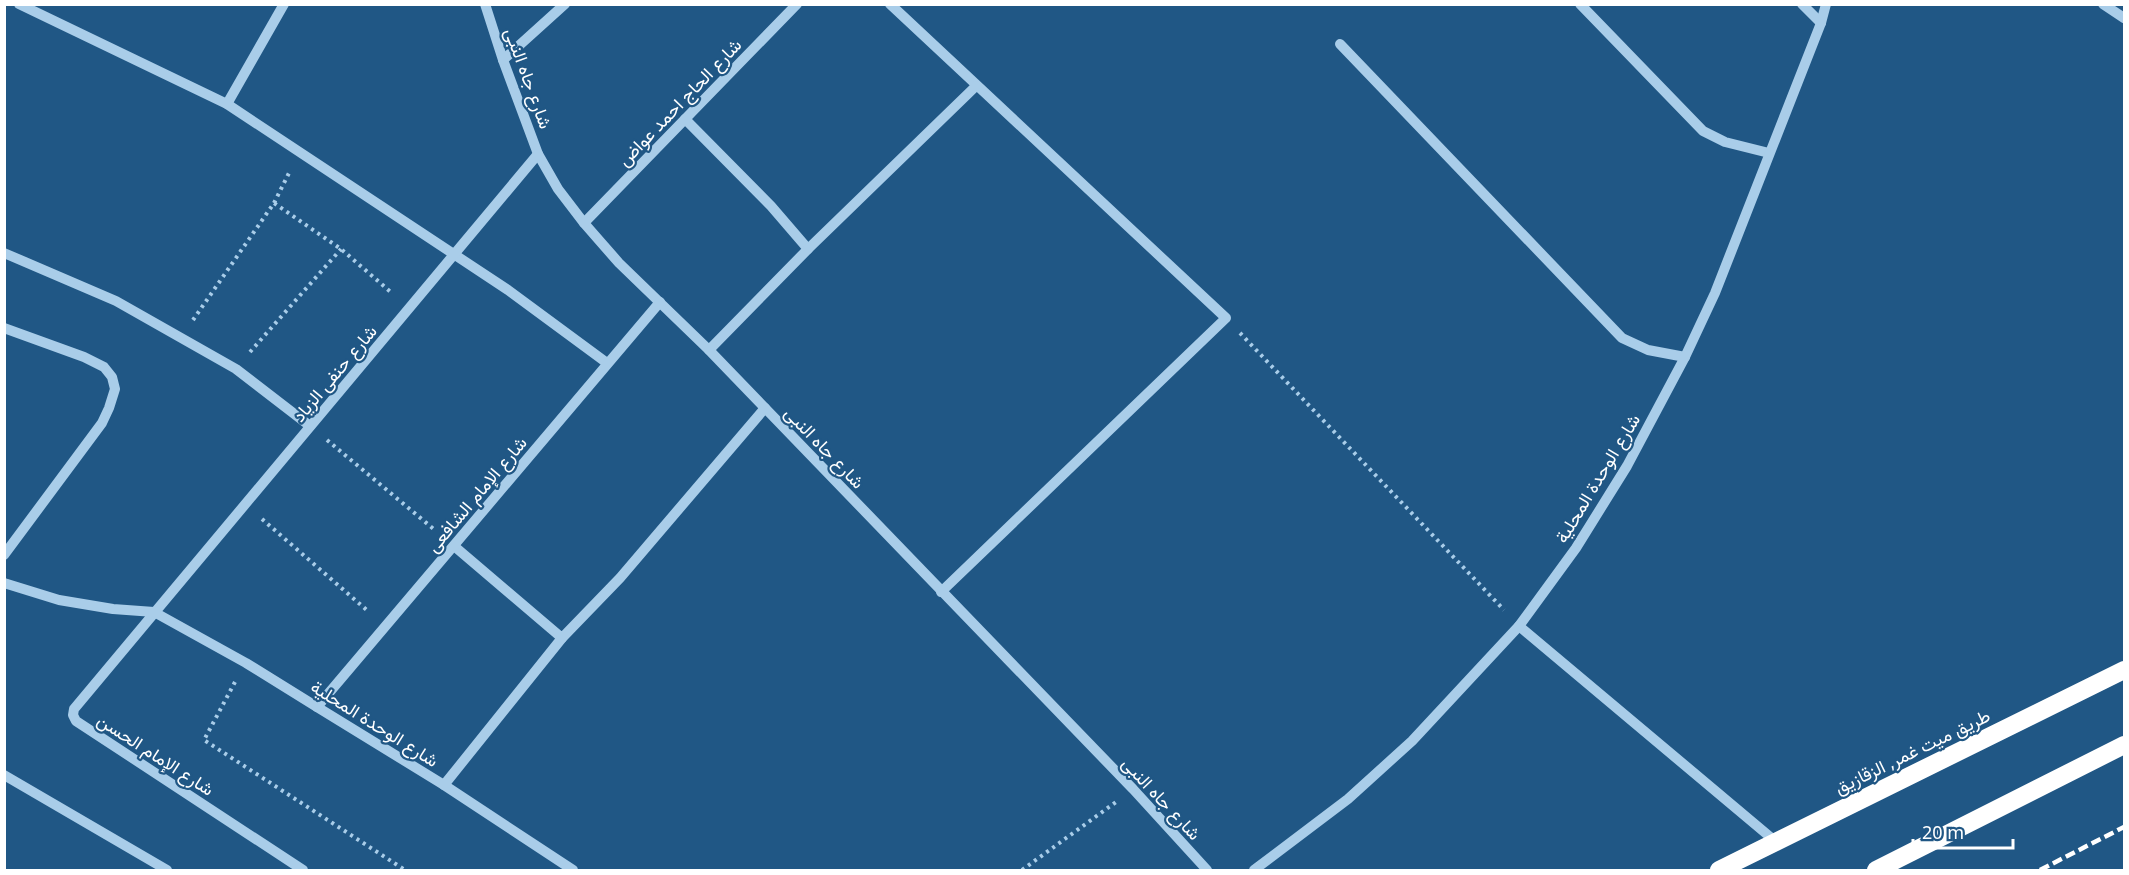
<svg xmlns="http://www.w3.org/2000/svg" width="2129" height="875" font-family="'Noto Sans',Vazirmatn,sans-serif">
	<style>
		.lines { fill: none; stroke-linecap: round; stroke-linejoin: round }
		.path { stroke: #a9cde9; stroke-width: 4; stroke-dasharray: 3 4.5; stroke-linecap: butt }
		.minor { stroke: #a9cde9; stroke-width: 10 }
		.highway { stroke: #fff; stroke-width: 18 }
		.rail { stroke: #fff; stroke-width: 4.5; stroke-dasharray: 10 4.5; stroke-linecap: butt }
		.labels { text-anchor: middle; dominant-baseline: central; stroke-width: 4.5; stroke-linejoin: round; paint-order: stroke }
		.street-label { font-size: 18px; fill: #fff; stroke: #205785 }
	</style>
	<rect width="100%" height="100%" fill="#205785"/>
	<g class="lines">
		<g class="path">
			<path d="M 274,203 L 290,171"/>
			<path d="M 193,320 L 274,203 L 341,249 L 393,294"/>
			<path d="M 1240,333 L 1504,610"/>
			<path d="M 250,352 L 341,249"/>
			<path d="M 327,440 L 436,531"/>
			<path d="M 262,519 L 369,612"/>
			<path d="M 235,682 L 204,740 L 405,870"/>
			<path d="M 1022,870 L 1116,802"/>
		</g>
		<g class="minor">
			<path d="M 19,4 L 227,104 L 508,290 L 607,363"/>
			<path d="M 485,4 L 503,60 L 538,154 L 558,189 L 584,223 L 619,263 L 709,350 L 1133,789 L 1207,870"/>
			<path d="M 890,4 L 1226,318 L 941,592"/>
			<path d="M 1580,4 L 1703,131 L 1725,142 L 1769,153"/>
			<path d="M 1802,4 L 1821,23"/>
			<path d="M 2103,4 L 2124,18"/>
			<path d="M 1340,44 L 1622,338 L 1648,350 L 1685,357"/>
			<path d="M 503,60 L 565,4"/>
			<path d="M 227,104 L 284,4"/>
			<path d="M 685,119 L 771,206 L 808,249"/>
			<path d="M 584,223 L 797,4"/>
			<path d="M 4,253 L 116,301 L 236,369 L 310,426"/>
			<path d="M 4,328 L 84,357 L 104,367 L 112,377 L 115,389 L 109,408 L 102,423 L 4,555"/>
			<path d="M 709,350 L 808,249 L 976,86"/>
			<path d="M 454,546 L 562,638 L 620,578 L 765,408"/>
			<path d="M 4,583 L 59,600 L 113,609 L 154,612 L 246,663 L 317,707 L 444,785 L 573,870"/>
			<path d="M 1519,626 L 1775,841"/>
			<path d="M 317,707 L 660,302"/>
			<path d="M 4,775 L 167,870"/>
			<path d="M 444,785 L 562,638"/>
			<path d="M 303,870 L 76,721 L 73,715 L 74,709 L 538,154"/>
			<path d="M 1254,870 L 1348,799 L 1412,741 L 1519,626 L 1576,548 L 1627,466 L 1685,357 L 1715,293 L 1821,23 L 1826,4"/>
		</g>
		<g class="highway">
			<path d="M 1719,870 L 2124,670"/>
			<path d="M 1876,870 L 2124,745"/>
		</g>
		<path class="rail" d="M 2040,870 L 2124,827"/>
	</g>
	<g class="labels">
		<g class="street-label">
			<text transform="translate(529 78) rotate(70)">شارع جاه النبى</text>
			<text transform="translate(679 102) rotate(-46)">شارع الحاج احمد عواض</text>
			<text transform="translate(334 373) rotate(-50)">شارع حنفى الزياد</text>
			<text transform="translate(825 447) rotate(46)">شارع جاه النبى</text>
			<text transform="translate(1597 478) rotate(-59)">شارع الوحدة المحلية</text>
			<text transform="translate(476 494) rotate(-50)">شارع الإمام الشافعى</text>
			<text transform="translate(375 723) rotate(32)">شارع الوحدة المحلية</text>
			<text transform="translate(1912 751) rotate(-26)">طريق ميت غمر, الزقازيق</text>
			<text transform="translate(156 754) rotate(33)">شارع الإمام الحسن</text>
			<text transform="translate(1162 798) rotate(47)">شارع جاه النبى</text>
		</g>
	</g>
	<rect width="2129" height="875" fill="none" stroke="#ffffff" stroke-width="12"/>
	<path d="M1913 839v9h100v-9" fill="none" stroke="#ffffff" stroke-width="3"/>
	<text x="1922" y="839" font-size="18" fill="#ffffff" stroke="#205785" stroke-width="4.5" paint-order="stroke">20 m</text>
</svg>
